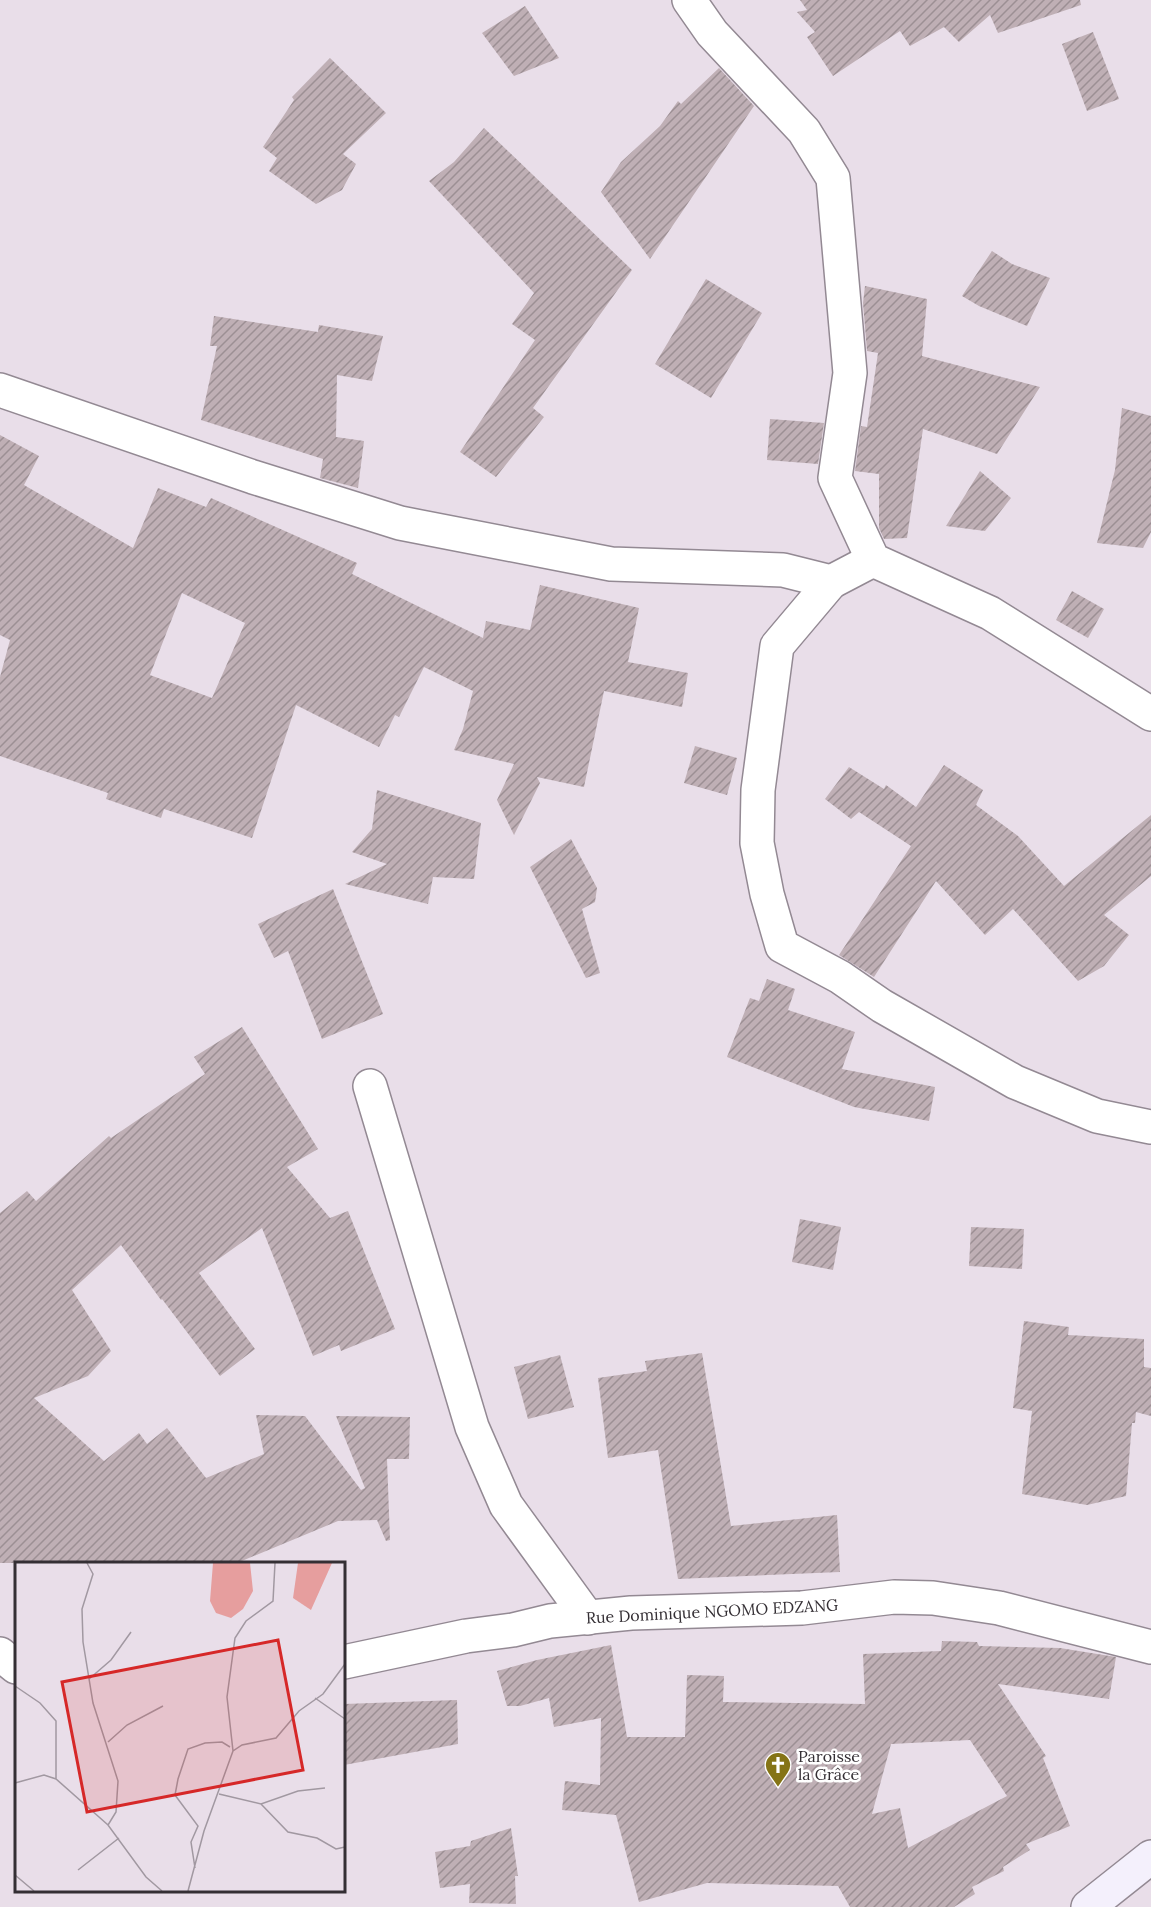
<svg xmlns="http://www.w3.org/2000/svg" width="1151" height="1907" font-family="Lora,serif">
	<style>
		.building { fill: url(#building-hatch); fill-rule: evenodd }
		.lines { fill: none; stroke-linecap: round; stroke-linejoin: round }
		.street-casing { stroke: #938993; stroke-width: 36 }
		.secondary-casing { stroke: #938993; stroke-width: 36 }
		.street { stroke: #fff; stroke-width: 33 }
		.secondary { stroke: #f4f0fc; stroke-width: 33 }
		.labels { text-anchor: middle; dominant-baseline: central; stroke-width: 5; stroke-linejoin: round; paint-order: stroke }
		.street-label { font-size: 16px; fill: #342f34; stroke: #fff }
		.poi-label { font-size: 16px; fill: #342f34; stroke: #fff; text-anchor: start }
		.inset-road { fill: none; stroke: #a198a1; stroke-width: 1.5 }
		.view { fill: #d62828; fill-opacity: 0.15; stroke: #d62828; stroke-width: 3 }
		.inset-edge { fill: none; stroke: #342f34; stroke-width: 3 }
	</style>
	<defs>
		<pattern id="building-hatch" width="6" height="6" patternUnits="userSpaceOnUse" patternTransform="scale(1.5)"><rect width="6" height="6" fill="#bfafb5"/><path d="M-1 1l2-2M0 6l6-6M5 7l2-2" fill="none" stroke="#9c8f94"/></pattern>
	</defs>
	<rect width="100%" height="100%" fill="#e9dee9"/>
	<g class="building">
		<path d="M 800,0 L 1080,0 L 1081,5 L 998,33 L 990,15 L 959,42 L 944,27 L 910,46 L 900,31 L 833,76 L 807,37 L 815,32 L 797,12 L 807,10 Z"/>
		<path d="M 525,6 L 559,58 L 514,76 L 482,33 Z"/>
		<path d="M 1093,32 L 1119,99 L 1087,111 L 1062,44 Z"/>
		<path d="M 330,58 L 386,113 L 343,154 L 356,164 L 342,190 L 316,204 L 269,171 L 277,158 L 263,147 L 294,100 L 292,97 Z"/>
		<path d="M 719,68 L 754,106 L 650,259 L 601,192 L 621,162 L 660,126 L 678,101 L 681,104 Z"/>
		<path d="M 484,128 L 632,270 L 533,408 L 544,417 L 496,477 L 460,452 L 535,340 L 512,324 L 534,293 L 429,181 L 454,162 Z"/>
		<path d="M 992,251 L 1012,264 L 1050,278 L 1027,326 L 979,306 L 962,296 Z"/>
		<path d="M 706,279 L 762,313 L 711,398 L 655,364 Z"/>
		<path d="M 865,286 L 927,299 L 922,356 L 1040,387 L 997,454 L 923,429 L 907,538 L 884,539 L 879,528 L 879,474 L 855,471 L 861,426 L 867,427 L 878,353 L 867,351 L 863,303 Z"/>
		<path d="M 214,316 L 318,332 L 319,325 L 383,336 L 372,381 L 337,375 L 336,437 L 364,441 L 358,488 L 320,478 L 323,459 L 201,420 L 217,346 L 210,346 Z"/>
		<path d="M 1122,408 L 1151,416 L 1151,532 L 1143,548 L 1097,543 L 1115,470 Z"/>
		<path d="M 770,419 L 824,423 L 818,464 L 767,460 Z"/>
		<path d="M 0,435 L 39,456 L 24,485 L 133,548 L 158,488 L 206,507 L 211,498 L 357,563 L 352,574 L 483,638 L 486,621 L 530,630 L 540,585 L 639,608 L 628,662 L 688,673 L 682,707 L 604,691 L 584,787 L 537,777 L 540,783 L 514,835 L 497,800 L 514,764 L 454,750 L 463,729 L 473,691 L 424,667 L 399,717 L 395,715 L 379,747 L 296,705 L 252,838 L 164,809 L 161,818 L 106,799 L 108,793 L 0,756 L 0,677 L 10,640 L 0,635 ZM 182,593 L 245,623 L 212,698 L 150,675 Z"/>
		<path d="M 980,471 L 1011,498 L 985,531 L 946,526 Z"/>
		<path d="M 1072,591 L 1104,609 L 1088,638 L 1056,620 Z"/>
		<path d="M 695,746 L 737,758 L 727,795 L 684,783 Z"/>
		<path d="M 944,765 L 983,790 L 976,805 L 1018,836 L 1064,886 L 1151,815 L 1151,876 L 1104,915 L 1129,935 L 1104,966 L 1078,981 L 1013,909 L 985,935 L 936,881 L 874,977 L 839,955 L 911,846 L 859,812 L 851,819 L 825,799 L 849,767 L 884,789 L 886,785 L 916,807 Z"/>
		<path d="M 377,790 L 481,823 L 474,879 L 433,877 L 428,904 L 345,884 L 387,864 L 352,852 L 372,829 Z"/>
		<path d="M 571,839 L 597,888 L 595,902 L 582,909 L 600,973 L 586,978 L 530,867 Z"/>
		<path d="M 333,889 L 383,1014 L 322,1039 L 288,951 L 274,958 L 258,924 Z"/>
		<path d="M 767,979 L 795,989 L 788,1010 L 855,1032 L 842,1069 L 935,1087 L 929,1121 L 854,1107 L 727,1057 L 750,998 L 759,1001 Z"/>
		<path d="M 242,1027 L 318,1149 L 287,1167 L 330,1218 L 348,1211 L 395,1329 L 341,1351 L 339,1345 L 313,1356 L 262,1228 L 199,1273 L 255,1349 L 220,1376 L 162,1299 L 161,1300 L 121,1245 L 72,1290 L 111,1351 L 88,1376 L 34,1398 L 104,1461 L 139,1433 L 147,1444 L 167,1428 L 206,1478 L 264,1454 L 256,1415 L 305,1416 L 361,1490 L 365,1488 L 336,1416 L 410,1417 L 409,1459 L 387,1459 L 390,1540 L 386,1541 L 377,1520 L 338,1521 L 237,1563 L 0,1563 L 0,1213 L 27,1191 L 36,1201 L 109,1136 L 111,1138 L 205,1074 L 194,1057 Z"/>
		<path d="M 800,1219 L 841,1227 L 833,1270 L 792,1262 Z"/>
		<path d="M 971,1227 L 1024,1229 L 1022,1269 L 969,1266 Z"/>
		<path d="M 1024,1321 L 1069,1327 L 1068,1335 L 1144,1339 L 1144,1367 L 1151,1368 L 1151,1416 L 1136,1412 L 1135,1423 L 1132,1423 L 1126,1496 L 1087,1505 L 1022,1494 L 1032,1411 L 1013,1408 Z"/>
		<path d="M 702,1353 L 731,1526 L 837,1515 L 840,1572 L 678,1579 L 658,1450 L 608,1458 L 598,1378 L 647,1371 L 645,1361 Z"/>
		<path d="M 560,1355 L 574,1407 L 528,1419 L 514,1367 Z"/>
		<path d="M 942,1641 L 977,1642 L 979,1646 L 1060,1648 L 1116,1657 L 1109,1699 L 998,1684 L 1046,1756 L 1043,1758 L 1070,1826 L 1026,1844 L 1030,1850 L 1003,1867 L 1004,1871 L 972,1887 L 975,1894 L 954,1907 L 850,1907 L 838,1886 L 707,1883 L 639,1902 L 616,1815 L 562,1810 L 565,1781 L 600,1785 L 601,1718 L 554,1727 L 549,1698 L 520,1706 L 507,1706 L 497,1671 L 537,1660 L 611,1645 L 627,1737 L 685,1737 L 687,1675 L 724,1676 L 723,1702 L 865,1704 L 863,1654 L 941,1651 ZM 970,1740 L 1007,1796 L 908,1848 L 900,1808 L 872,1814 L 891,1744 Z"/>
		<path d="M 457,1700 L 458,1744 L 344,1765 L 344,1704 Z"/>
		<path d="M 511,1828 L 518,1876 L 515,1876 L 516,1904 L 469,1903 L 470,1884 L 440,1888 L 435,1852 L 470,1846 L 471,1841 Z"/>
	</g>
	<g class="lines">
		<g class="street-casing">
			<g id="street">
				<path d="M 689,0 L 712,33 L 804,131 L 833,178 L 850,373 L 835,478 L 873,560 L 990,613 L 1151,714"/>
				<path d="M 0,390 L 253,477 L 400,523 L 611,564 L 783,570 L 831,582 L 873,560"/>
				<path d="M 831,582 L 777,646 L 758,790 L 757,843 L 767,894 L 782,946 L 840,977 L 882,1006 L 1015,1082 L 1097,1116 L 1151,1127"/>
				<path d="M 370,1086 L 472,1427 L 506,1505 L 588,1618"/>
				<path d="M 0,1654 L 16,1667"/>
				<path d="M 344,1662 L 466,1636 L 513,1630 L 550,1621 L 631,1613 L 802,1608 L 894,1597 L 933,1598 L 999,1608 L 1151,1647"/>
			</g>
		</g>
		<g class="secondary-casing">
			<path id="secondary" d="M 1088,1907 L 1151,1857"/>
		</g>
		<use href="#street" class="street"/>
		<use href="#secondary" class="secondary"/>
	</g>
	<defs>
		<g id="church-pin" transform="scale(1.35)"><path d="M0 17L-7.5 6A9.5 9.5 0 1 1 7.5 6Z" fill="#857416" stroke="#fff"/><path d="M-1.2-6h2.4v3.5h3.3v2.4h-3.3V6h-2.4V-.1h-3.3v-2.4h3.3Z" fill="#fff"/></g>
	</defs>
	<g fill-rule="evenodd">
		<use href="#church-pin" x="778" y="1765"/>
	</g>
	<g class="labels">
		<g class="street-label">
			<text transform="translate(712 1611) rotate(-3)">Rue Dominique NGOMO EDZANG</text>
		</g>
		<g class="poi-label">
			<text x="798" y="1756">Paroisse<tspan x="798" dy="18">la Grâce</tspan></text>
		</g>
	</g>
	<g transform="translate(15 1562)">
		<rect width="330" height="330" fill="#e9dee9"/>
		<path d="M 198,1 L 235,1 L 238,29 L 228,47 L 216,56 L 201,51 L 195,39 ZM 283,1 L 317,1 L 296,48 L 278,36 Z" fill="#e69e9e"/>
		<path class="inset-road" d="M 72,1 L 78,12 L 67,47 L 68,80 L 78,141 L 103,219 L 101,250 L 93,263M 74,117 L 96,98 L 116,70M 0,124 L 25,141 L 41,159 L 41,217M 300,136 L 330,157M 93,180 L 112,163 L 148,144M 218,189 L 212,135 L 220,76 L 231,59 L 258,39 L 260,1M 0,221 L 29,213 L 41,217 L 93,263 L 131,315 L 147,329M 204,232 L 246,242 L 283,229 L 310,226M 246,242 L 273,270 L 302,276 L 321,287 L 330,285M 180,306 L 176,280 L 183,264 L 160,233 L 163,217 L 173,187 L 190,181 L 207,180 L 215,185M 63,308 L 104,276M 0,313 L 19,329M 173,329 L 189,269 L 218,189 L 227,183 L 261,176 L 284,149 L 308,132 L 330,102"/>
		<path class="view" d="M 263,78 L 288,208 L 72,250 L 47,120 Z"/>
		<rect width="330" height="330" class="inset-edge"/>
	</g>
</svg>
